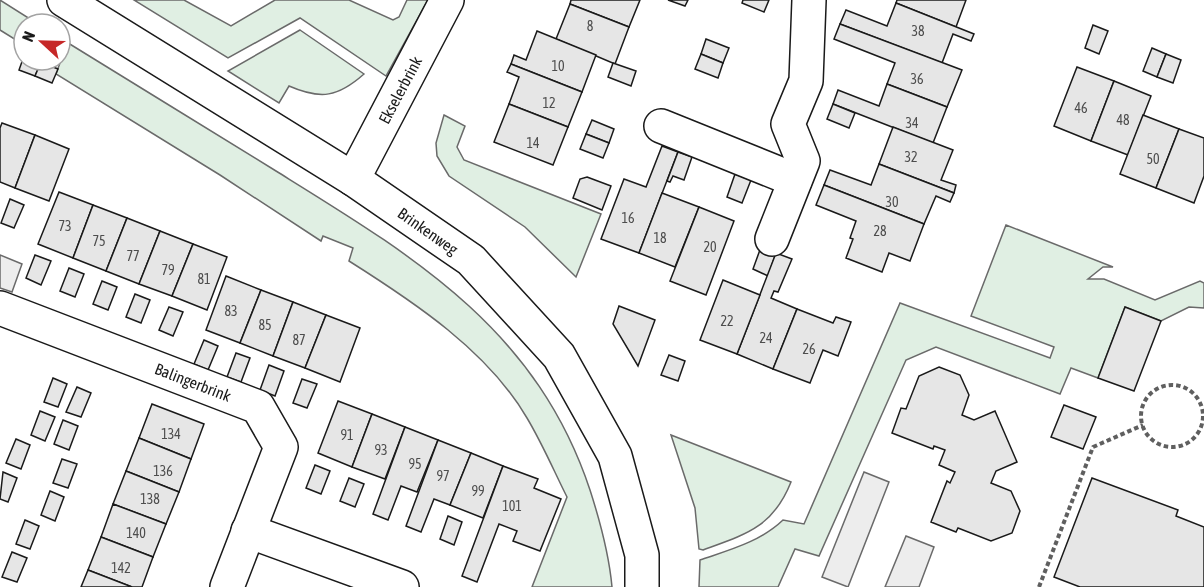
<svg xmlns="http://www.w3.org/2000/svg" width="1204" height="587" font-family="'Asap Condensed',sans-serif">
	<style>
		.green { fill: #e0efe3; stroke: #6a6a6a; stroke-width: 1.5 }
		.parking { fill: #ededed; stroke: #6a6a6a; stroke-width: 1.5 }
		.building { fill: #e6e6e6; stroke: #1a1a1a; stroke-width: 1.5 }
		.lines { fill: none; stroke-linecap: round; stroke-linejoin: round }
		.minor-casing { stroke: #1a1a1a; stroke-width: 36 }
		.path { stroke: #5f5f5f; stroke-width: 4; stroke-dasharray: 4.5 3; stroke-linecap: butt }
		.minor { stroke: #fff; stroke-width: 33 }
		.labels { text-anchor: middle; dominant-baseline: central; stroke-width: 4.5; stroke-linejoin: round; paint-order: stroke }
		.number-label { font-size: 14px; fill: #4d4d4d }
		.street-label { font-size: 16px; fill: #1a1a1a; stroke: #fff }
	</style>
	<rect width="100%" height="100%" fill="#fff"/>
	<g class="green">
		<path d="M 0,0 L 38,24 L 24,24 L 24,45 L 0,30 Z"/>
		<path d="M 134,0 L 184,0 L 231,26 L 275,0 L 349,0 L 393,20 L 399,17 L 407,0 L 428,0 L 386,76 L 300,18 L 228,58 Z"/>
		<path d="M 300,30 L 364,74 C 338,97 321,100 289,86 L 279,103 L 228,71 Z"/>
		<path d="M 60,38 C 132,82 204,127 276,171 C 413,256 536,328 590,490 C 600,521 609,554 612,587 L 532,587 L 567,497 C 554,471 542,443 527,418 C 488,351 414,302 349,261 L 353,248 L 323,236 L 321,241 L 220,175 L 56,74 L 60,63 L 53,60 L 60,60 Z"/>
		<path d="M 444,115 L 465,126 L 457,147 L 464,160 L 601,214 L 576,277 L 525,227 L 449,176 L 437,156 L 436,143 Z"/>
		<path d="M 1006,225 L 1113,267 L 1103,267 L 1088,279 L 1104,279 L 1155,300 L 1200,281 L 1204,283 L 1204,308 L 1189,307 L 1161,321 L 1125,307 L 1098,378 L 1071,368 L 1060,394 L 936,347 L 906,360 L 819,556 L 795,549 L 778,587 L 699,587 L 700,560 C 729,550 760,542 783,520 L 804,524 L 900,303 L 1050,358 L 1054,347 L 971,316 Z"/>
		<path d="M 671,435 L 791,482 C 773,527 747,534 703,550 L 699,549 L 695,508 Z"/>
	</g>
	<g class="parking">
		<path d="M 0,255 L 22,264 L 12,292 L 0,288 Z"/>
		<path d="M 864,472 L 889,482 L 848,587 L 822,577 Z"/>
		<path d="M 906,536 L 934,547 L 919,587 L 885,587 Z"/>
	</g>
	<g class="building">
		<path d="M 571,0 L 640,0 L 629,27 L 570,4 Z"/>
		<path d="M 668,0 L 688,0 L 685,6 Z"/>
		<path d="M 743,0 L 769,0 L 764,12 L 742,3 Z"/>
		<path d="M 897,0 L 966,0 L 956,27 L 896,3 Z"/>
		<path d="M 896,3 L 974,34 L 971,41 L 953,34 L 942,63 L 840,24 L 846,10 L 887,26 Z"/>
		<path d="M 570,4 L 629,27 L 615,64 L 556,39 Z"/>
		<path d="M 840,24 L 962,70 L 947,107 L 887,84 L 895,63 L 834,39 Z"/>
		<path d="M 1093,25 L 1108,31 L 1099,54 L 1085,48 Z"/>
		<path d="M 537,31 L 596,55 L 582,92 L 511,64 L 514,55 L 526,60 Z"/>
		<path d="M 706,39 L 729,48 L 723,63 L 701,54 Z"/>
		<path d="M 1152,48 L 1166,54 L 1157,77 L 1143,71 Z"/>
		<path d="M 701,54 L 723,63 L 718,78 L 695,69 Z"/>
		<path d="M 1166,54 L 1181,60 L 1173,83 L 1157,77 Z"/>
		<path d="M 24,56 L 24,60 L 41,62 L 35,76 L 19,70 Z"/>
		<path d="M 41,62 L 58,69 L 52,83 L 35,76 Z"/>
		<path d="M 613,63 L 636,71 L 631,86 L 608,77 Z"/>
		<path d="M 511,64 L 582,92 L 568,127 L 509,104 L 519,77 L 507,72 Z"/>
		<path d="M 1077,67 L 1114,81 L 1091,141 L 1054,126 Z"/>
		<path d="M 1114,81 L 1151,96 L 1128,155 L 1091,141 Z"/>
		<path d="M 887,84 L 947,107 L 933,143 L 833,104 L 838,90 L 879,106 Z"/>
		<path d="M 509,104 L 568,127 L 553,165 L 494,142 Z"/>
		<path d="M 833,104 L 855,113 L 849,128 L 827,119 Z"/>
		<path d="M 1143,115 L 1179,129 L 1156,188 L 1120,174 Z"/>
		<path d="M 592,120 L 614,129 L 609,143 L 586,134 Z"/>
		<path d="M 2,123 L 35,135 L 15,188 L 0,182 L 0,128 Z"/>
		<path d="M 893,127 L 953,150 L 941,180 L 956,185 L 954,193 L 879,164 Z"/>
		<path d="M 1179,129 L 1204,138 L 1204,176 L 1194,203 L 1156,188 Z"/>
		<path d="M 586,134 L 609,143 L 603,158 L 580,149 Z"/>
		<path d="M 35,135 L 69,149 L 49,201 L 15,188 Z"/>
		<path d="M 662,146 L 678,152 L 639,253 L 601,239 L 624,179 L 646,187 Z"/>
		<path d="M 678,152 L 692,157 L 684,180 L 673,176 L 670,182 L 667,181 Z"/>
		<path d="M 879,164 L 954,193 L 950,202 L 936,196 L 924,224 L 824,185 L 830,170 L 871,185 Z"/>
		<path d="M 735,174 L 751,180 L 742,203 L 727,197 Z"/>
		<path d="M 587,177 L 611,186 L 602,210 L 573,198 L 580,179 Z"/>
		<path d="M 824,185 L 924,224 L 910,261 L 889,253 L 882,272 L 846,258 L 853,239 L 850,238 L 856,221 L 816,205 Z"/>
		<path d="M 59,192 L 93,205 L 73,258 L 38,244 Z"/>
		<path d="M 662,193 L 699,207 L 675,267 L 639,253 Z"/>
		<path d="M 10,199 L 24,205 L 14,228 L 1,223 Z"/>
		<path d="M 93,205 L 127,218 L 106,271 L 73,258 Z"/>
		<path d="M 699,207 L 734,221 L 706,295 L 670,281 Z"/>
		<path d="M 127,218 L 160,231 L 139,284 L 106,271 Z"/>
		<path d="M 160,231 L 193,244 L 172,296 L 139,284 Z"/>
		<path d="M 193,244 L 227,257 L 207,310 L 172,296 Z"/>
		<path d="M 761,247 L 776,253 L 768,276 L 753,269 Z"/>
		<path d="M 776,253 L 792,259 L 778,292 L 774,291 L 771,298 L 797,309 L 773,369 L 737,354 Z"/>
		<path d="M 35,255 L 51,261 L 41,285 L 26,278 Z"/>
		<path d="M 69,268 L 84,274 L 75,297 L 60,291 Z"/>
		<path d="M 226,276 L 261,290 L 240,343 L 206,330 Z"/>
		<path d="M 723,280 L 760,295 L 737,354 L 700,340 Z"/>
		<path d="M 102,281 L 117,287 L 108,310 L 93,304 Z"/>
		<path d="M 261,290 L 293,302 L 273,356 L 240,343 Z"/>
		<path d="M 135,294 L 150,300 L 141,323 L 126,317 Z"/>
		<path d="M 293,302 L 326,315 L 305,368 L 273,356 Z"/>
		<path d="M 619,306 L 655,320 L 638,366 L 613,324 Z"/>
		<path d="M 169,307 L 183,312 L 173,336 L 159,330 Z"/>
		<path d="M 1125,307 L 1161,321 L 1134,391 L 1098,378 Z"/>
		<path d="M 797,309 L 833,323 L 836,317 L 851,322 L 838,356 L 823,350 L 810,383 L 773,369 Z"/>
		<path d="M 326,315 L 360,328 L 340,382 L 305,368 Z"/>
		<path d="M 204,340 L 218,346 L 208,370 L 194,364 Z"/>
		<path d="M 236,353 L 250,358 L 241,382 L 227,377 Z"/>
		<path d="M 669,355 L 685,361 L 678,381 L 661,375 Z"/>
		<path d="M 269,365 L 284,371 L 275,396 L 260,390 Z"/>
		<path d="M 939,367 L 960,375 L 969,395 L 962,415 L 974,420 L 995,411 L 1017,462 L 996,471 L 991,483 L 1011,491 L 1020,511 L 1012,533 L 991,541 L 958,528 L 956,532 L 931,522 L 947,481 L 950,483 L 955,472 L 939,465 L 945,450 L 934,446 L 933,449 L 892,433 L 901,408 L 906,409 L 919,376 Z"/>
		<path d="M 53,378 L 67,384 L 58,407 L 44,402 Z"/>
		<path d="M 302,379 L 317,384 L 307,408 L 293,403 Z"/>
		<path d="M 77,387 L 91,393 L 81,417 L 66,412 Z"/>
		<path d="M 338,401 L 372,414 L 352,467 L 318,453 Z"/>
		<path d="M 152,404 L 204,424 L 191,459 L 139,438 Z"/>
		<path d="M 1064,405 L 1096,417 L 1083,449 L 1051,437 Z"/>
		<path d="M 40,411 L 55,417 L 45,441 L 31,435 Z"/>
		<path d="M 372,414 L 405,427 L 385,479 L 352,467 Z"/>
		<path d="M 63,420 L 78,426 L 69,450 L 54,444 Z"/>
		<path d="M 405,427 L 438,440 L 417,492 L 401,486 L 388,520 L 373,514 Z"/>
		<path d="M 139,438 L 191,459 L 179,492 L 126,471 Z"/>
		<path d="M 16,439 L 30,445 L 21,469 L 6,463 Z"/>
		<path d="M 438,440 L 471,453 L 450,505 L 434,499 L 421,532 L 406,526 Z"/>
		<path d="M 471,453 L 503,466 L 483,518 L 450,505 Z"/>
		<path d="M 62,459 L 77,464 L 68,488 L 53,483 Z"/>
		<path d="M 315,465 L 330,471 L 321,494 L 306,488 Z"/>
		<path d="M 503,466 L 538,479 L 534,488 L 561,499 L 540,551 L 513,541 L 517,531 L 499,524 L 477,582 L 462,576 Z"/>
		<path d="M 126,471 L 179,492 L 166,524 L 113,504 Z"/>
		<path d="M 3,472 L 17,478 L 8,502 L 0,499 Z"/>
		<path d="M 349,478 L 364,484 L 355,507 L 340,501 Z"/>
		<path d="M 1092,478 L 1178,510 L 1176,516 L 1204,527 L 1204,587 L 1080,587 L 1054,577 Z"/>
		<path d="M 50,491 L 64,497 L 55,521 L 41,515 Z"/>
		<path d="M 113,504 L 166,524 L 153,557 L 101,537 Z"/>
		<path d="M 448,516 L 462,522 L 454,545 L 440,539 Z"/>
		<path d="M 25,520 L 39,526 L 30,549 L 16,544 Z"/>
		<path d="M 101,537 L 153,557 L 142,587 L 132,587 L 88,570 Z"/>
		<path d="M 12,552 L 27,558 L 17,582 L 2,577 Z"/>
		<path d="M 88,570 L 132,587 L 81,587 Z"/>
	</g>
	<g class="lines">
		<g class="minor-casing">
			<g id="minor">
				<path d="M 64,0 L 353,179 L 471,260 L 559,356 L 615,456 L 642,555 L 642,587"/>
				<path d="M 661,126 L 795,180"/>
				<path d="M 353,179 L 447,0"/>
				<path d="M 772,239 L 803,161 L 788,124 L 806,81 L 809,0"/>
				<path d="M 0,308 L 258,407 L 281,447 L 227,587"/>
				<path d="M 248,531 L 402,587"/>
			</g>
		</g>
		<g class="path">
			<circle cx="1172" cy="416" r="31"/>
			<path d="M 1039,587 L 1093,447 L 1143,425"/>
		</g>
		<use href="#minor" class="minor"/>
	</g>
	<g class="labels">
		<g class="number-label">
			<text x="590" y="26">8</text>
			<text x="918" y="31">38</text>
			<text x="558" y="66">10</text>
			<text x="917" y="79">36</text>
			<text x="549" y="103">12</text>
			<text x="1081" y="108">46</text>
			<text x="1123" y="120">48</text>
			<text x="912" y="123">34</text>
			<text x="533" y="143">14</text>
			<text x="911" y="157">32</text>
			<text x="1153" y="159">50</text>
			<text x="892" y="202">30</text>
			<text x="628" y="218">16</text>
			<text x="65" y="226">73</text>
			<text x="880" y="231">28</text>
			<text x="660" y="238">18</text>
			<text x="99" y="241">75</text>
			<text x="710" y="247">20</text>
			<text x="133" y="256">77</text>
			<text x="168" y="270">79</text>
			<text x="204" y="279">81</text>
			<text x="231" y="311">83</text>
			<text x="727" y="321">22</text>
			<text x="265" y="325">85</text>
			<text x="766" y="338">24</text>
			<text x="299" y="340">87</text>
			<text x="809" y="349">26</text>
			<text x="171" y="434">134</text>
			<text x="347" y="435">91</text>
			<text x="381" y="450">93</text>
			<text x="415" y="464">95</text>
			<text x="163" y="471">136</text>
			<text x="443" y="476">97</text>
			<text x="478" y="491">99</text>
			<text x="150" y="499">138</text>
			<text x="512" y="506">101</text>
			<text x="136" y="533">140</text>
			<text x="121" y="568">142</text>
		</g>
		<g class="street-label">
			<text transform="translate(400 90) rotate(-62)">Ekselerbrink</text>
			<text transform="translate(428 231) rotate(35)">Brinkenweg</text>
			<text transform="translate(193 382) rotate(21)">Balingerbrink</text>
		</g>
	</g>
	<g transform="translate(42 42) rotate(292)"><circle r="28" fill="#ffffff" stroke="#a3a3a3" stroke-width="1.5"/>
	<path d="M0-4.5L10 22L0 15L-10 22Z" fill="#c62828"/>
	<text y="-9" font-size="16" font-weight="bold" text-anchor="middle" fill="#1a1a1a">N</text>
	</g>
</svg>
